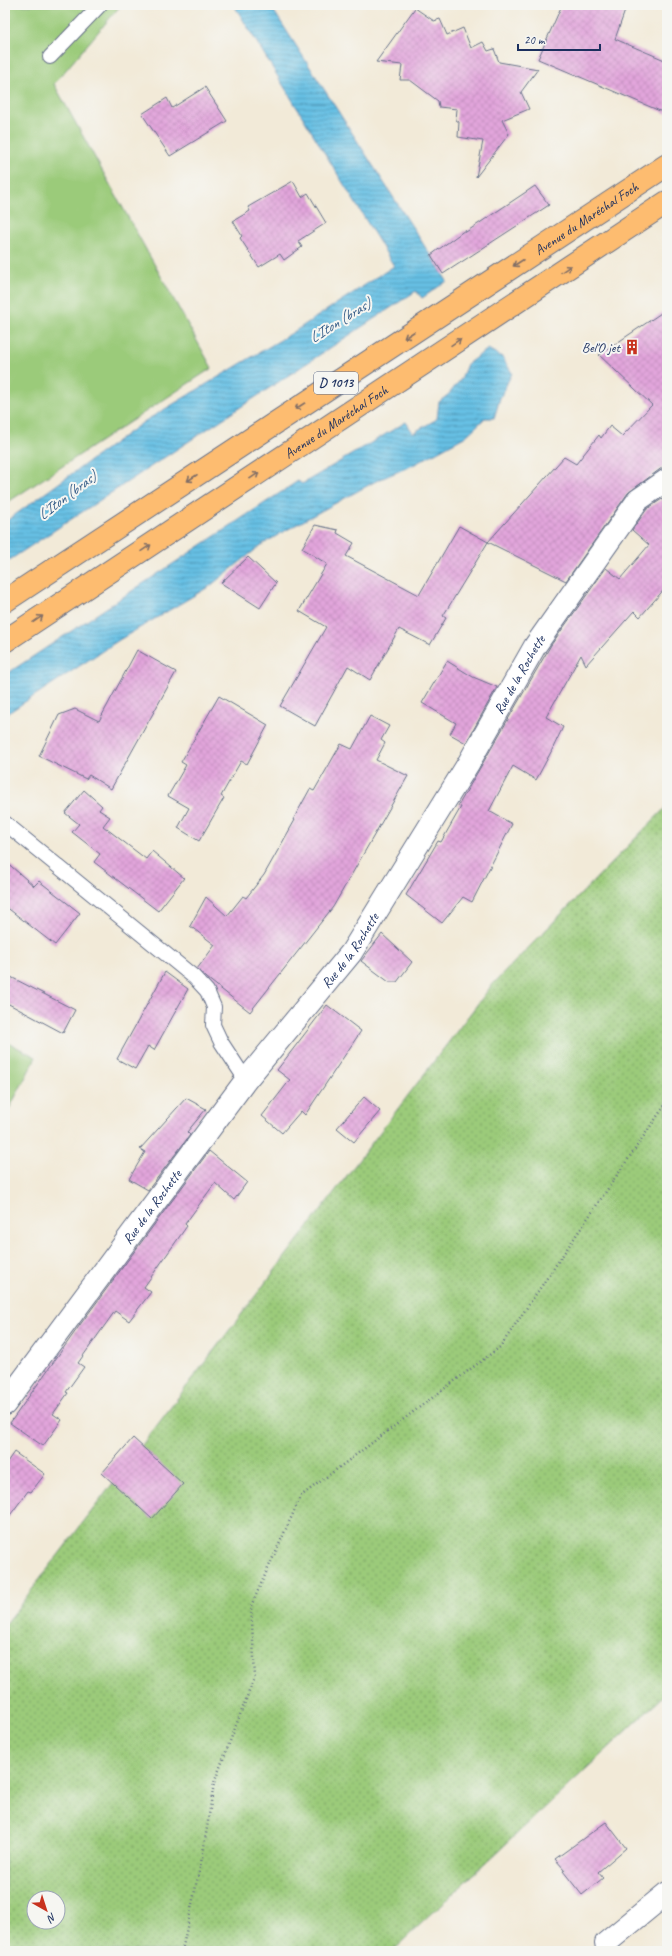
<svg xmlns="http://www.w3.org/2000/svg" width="672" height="1956" font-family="Caveat,sans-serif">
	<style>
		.grass { fill: url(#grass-dots); stroke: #5b7d6c; fill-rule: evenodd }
		.garden { fill: #9bcb7a; stroke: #5b7d6c }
		.water { fill: url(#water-rules); stroke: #4078a1 }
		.building { fill: url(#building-cross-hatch) }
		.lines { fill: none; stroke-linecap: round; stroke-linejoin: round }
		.lane-casing { stroke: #667089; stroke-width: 16 }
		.street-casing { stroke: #667089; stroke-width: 24 }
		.primary-casing { stroke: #667089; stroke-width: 24 }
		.path { stroke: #667089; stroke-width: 2.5; stroke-dasharray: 1 3; stroke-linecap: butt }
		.lane { stroke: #fff; stroke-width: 14 }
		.street { stroke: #fff; stroke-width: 22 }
		.primary { stroke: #fdbc70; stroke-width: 22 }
		.oneway { stroke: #816e66 }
		.labels { text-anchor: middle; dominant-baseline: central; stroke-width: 4; stroke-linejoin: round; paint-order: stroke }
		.shield { fill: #f6f6f2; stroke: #5d6b8a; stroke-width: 1 }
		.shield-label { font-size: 13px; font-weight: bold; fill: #1b2f5e }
		.street-label { font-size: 14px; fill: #1b2f5e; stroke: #f6f6f2 }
		.poi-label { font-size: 14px; fill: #1b2f5e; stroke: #f6f6f2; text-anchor: end }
		.water-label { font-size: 15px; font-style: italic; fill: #325a86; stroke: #f6f6f2 }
	</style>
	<defs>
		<pattern id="grass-dots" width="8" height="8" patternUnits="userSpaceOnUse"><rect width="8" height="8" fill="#9bcb7a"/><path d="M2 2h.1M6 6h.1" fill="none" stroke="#7ea567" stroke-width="1.8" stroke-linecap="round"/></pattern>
		<pattern id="water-rules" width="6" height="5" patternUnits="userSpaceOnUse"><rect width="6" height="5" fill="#66c0e4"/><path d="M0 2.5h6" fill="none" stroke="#539cbc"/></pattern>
		<pattern id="building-cross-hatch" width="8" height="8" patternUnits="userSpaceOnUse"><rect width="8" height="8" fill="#e2a5db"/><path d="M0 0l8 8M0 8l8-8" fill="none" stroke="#c18ebe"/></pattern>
	</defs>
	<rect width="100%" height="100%" fill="#f6f6f2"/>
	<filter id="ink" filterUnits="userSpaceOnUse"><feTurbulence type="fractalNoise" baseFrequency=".025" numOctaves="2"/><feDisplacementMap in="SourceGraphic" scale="8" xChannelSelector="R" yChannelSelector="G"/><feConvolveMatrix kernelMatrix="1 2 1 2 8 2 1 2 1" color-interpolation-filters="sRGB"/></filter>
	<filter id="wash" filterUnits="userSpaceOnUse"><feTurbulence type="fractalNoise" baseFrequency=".012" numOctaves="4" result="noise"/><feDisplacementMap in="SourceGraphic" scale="16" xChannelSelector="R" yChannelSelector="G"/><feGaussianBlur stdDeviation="0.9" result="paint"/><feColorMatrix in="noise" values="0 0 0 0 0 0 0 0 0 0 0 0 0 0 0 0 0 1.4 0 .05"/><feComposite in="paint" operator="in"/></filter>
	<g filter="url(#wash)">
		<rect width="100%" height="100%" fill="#f2ead8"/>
		<path class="grass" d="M 667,806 L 667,1693 L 392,1951 L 5,1951 L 5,1625 L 492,985 ZM 34,1898 L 58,1898 L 58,1922 L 34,1922 Z"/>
		<g class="garden">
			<path d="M 5,5 L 121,5 L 54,84 L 212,368 L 5,504 Z"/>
			<path d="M 5,1041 L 36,1057 L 5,1117 Z"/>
		</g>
		<g class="water">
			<path d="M 234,5 L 270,5 L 447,281 L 422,298 L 416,291 L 5,563 L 5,522 L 145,421 L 292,333 L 394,266 Z"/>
			<path d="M 488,349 L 502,357 L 512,373 L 500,398 L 494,418 L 485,418 L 466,436 L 413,465 L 376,481 L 281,533 L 260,546 L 210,586 L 119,640 L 5,715 L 5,675 L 298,481 L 302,484 L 406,422 L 413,433 L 437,419 L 439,402 L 449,394 L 461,379 L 467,364 Z"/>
		</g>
		<g id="blocks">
			<g class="building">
				<path d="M 562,5 L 627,5 L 615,39 L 667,61 L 667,114 L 538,59 Z"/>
				<path d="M 415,8 L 434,21 L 440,19 L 447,35 L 463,28 L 471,48 L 483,42 L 488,51 L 494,49 L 499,62 L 538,69 L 521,92 L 529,109 L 502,120 L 509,134 L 476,177 L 483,141 L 458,137 L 459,122 L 456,120 L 457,109 L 439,107 L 438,101 L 410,80 L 400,80 L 402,65 L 376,62 Z"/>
				<path d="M 205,87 L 227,121 L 170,156 L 142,114 L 167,98 L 172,108 Z"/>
				<path d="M 293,181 L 302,197 L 308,193 L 326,223 L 298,241 L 302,247 L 284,260 L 280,254 L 259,267 L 240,238 L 242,236 L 233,221 L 250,211 L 248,207 Z"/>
				<path d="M 535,186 L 549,205 L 443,274 L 431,255 L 465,230 L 466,232 Z"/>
				<path d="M 667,309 L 667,464 L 628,493 L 566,581 L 488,542 L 564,457 L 576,464 L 599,435 L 601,438 L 610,426 L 622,436 L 652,405 L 599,355 Z"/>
				<path d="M 662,499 L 667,503 L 667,586 L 640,617 L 634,611 L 586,665 L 581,655 L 546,717 L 563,727 L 551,752 L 536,780 L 513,766 L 489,811 L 512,824 L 472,902 L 463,897 L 442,923 L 406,895 L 438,841 L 441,842 L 461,807 L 458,806 L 551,645 L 606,568 L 620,579 L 649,545 L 632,530 L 647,509 Z"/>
				<path d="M 315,525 L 338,530 L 337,533 L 354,543 L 346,556 L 419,595 L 459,526 L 488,542 L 443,616 L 446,618 L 430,645 L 399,629 L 370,680 L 348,666 L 315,726 L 280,706 L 326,627 L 299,611 L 327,564 L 302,548 Z"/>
				<path d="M 248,557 L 276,583 L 260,608 L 221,583 Z"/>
				<path d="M 137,650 L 176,672 L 111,789 L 89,775 L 86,779 L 39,756 L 59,715 L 75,709 L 99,721 Z"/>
				<path d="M 447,661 L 473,677 L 497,687 L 466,743 L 450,734 L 456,723 L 422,703 Z"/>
				<path d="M 219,696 L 268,725 L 247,764 L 241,761 L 221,796 L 224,798 L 199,841 L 178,828 L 189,808 L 168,796 L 186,765 L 181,762 Z"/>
				<path d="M 370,716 L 389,726 L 381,740 L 385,743 L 376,760 L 408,776 L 333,907 L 250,1012 L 207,978 L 197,969 L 215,945 L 190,926 L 206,897 L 227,916 L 243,896 L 246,898 L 264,875 L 295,820 L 293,820 L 310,789 L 314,791 L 341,744 L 352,749 Z"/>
				<path d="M 84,790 L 102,806 L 99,810 L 110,817 L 103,826 L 146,859 L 152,851 L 184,878 L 158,911 L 94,862 L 100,854 L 72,832 L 79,824 L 65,813 Z"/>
				<path d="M 5,861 L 34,886 L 39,881 L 80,913 L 55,945 L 5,906 Z"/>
				<path d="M 382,934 L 412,962 L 397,982 L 389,982 L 361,961 Z"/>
				<path d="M 165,972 L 188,989 L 154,1050 L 148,1046 L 135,1069 L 117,1059 Z"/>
				<path d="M 5,974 L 75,1010 L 63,1033 L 5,1002 Z"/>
				<path d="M 327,1005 L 361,1031 L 305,1115 L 301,1111 L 282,1133 L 262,1116 L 290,1080 L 277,1070 Z"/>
				<path d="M 364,1097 L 380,1111 L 354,1142 L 337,1128 Z"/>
				<path d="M 186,1098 L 206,1109 L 187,1132 L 190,1135 L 148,1190 L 129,1179 L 145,1152 L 140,1149 Z"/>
				<path d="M 209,1151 L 247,1182 L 234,1200 L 215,1183 L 185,1224 L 187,1226 L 144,1287 L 151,1292 L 129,1321 L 115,1311 L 78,1363 L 84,1367 L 66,1392 L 68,1393 L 53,1414 L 62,1420 L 43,1446 L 10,1423 L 82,1322 Z"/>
				<path d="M 133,1438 L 183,1484 L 152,1519 L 102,1473 Z"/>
				<path d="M 14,1452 L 45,1474 L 31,1492 L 28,1491 L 5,1522 L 5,1465 Z"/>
				<path d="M 606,1822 L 626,1848 L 598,1872 L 603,1878 L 582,1895 L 563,1871 L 565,1870 L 555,1859 Z"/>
			</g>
		</g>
	</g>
	<g filter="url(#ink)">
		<use href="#blocks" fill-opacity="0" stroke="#667089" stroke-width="1"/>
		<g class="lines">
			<g class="lane-casing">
				<g id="lane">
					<path d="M 50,57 L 100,5"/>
					<path d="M 5,823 L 194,977 L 207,991 L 214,1007 L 213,1025 L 221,1042 L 246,1080"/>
				</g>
			</g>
			<g class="street-casing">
				<g id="street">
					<path id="s1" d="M 5,1404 L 246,1080 L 351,953 L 468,764 L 535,646 L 638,500 L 667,480"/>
					<path d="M 606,1943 L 667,1893"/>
				</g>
			</g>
			<g class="primary-casing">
				<g id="primary">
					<path id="s2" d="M 5,601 L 667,165"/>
					<path id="s3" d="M 5,641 L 667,202"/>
				</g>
			</g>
			<path class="path" d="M 182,1951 L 203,1853 L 214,1783 L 255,1676 L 251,1606 L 301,1496 L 500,1347 L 667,1102"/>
			<use href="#lane" class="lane"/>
			<use href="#street" class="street"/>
			<use href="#primary" class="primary"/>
		</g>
		<defs><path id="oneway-shaft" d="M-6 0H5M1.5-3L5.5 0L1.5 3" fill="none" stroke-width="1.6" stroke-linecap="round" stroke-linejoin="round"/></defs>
		<g class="oneway">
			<use href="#oneway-shaft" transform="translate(518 263) rotate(147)"/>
			<use href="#oneway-shaft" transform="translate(566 269) rotate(-34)"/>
			<use href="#oneway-shaft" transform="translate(409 335) rotate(147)"/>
			<use href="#oneway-shaft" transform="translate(456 342) rotate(-34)"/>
			<use href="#oneway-shaft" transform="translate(300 406) rotate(147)"/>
			<use href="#oneway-shaft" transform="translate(254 476) rotate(-34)"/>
			<use href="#oneway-shaft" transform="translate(192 478) rotate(147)"/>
			<use href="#oneway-shaft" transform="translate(146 548) rotate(-34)"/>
			<use href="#oneway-shaft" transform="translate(38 619) rotate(-34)"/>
		</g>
	</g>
	<defs>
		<g id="building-bare" transform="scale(1.2)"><path d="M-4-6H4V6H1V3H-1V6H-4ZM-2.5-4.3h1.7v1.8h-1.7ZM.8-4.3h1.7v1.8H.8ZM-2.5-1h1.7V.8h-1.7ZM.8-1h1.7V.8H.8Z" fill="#c8321e" stroke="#f6f6f2" stroke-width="2.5" paint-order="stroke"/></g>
	</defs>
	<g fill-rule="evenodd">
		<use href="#building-bare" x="632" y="347"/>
	</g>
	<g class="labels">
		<rect class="shield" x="314" y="372" width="44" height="22" rx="3"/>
		<g class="shield-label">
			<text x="336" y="383">D 1013</text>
		</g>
		<g class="street-label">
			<text stroke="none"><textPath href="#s2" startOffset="696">Avenue du Maréchal Foch</textPath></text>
			<text stroke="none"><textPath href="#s3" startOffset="397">Avenue du Maréchal Foch</textPath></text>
			<text stroke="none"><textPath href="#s1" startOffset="894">Rue de la Rochette</textPath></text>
			<text stroke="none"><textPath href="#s1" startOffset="570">Rue de la Rochette</textPath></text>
			<text stroke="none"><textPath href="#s1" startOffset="246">Rue de la Rochette</textPath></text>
		</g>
		<g class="poi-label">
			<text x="620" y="347">Bel'O jet</text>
		</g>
		<g class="water-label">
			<text transform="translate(340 321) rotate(-32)">L'Iton (bras)</text>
			<text transform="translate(67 496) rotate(-37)">L'Iton (bras)</text>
		</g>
	</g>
	<rect width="672" height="1956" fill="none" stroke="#f6f6f2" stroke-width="20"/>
	<g transform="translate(46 1910) rotate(141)"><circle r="19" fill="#f6f6f2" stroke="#9ea6b7"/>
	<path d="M0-3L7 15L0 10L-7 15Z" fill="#c8321e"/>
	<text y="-6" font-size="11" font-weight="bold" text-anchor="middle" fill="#1b2f5e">N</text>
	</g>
	<path d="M518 44v6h82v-6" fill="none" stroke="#1b2f5e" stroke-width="2"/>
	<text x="524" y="44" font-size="12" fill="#1b2f5e" stroke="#f6f6f2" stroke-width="3" paint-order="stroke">20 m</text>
</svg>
